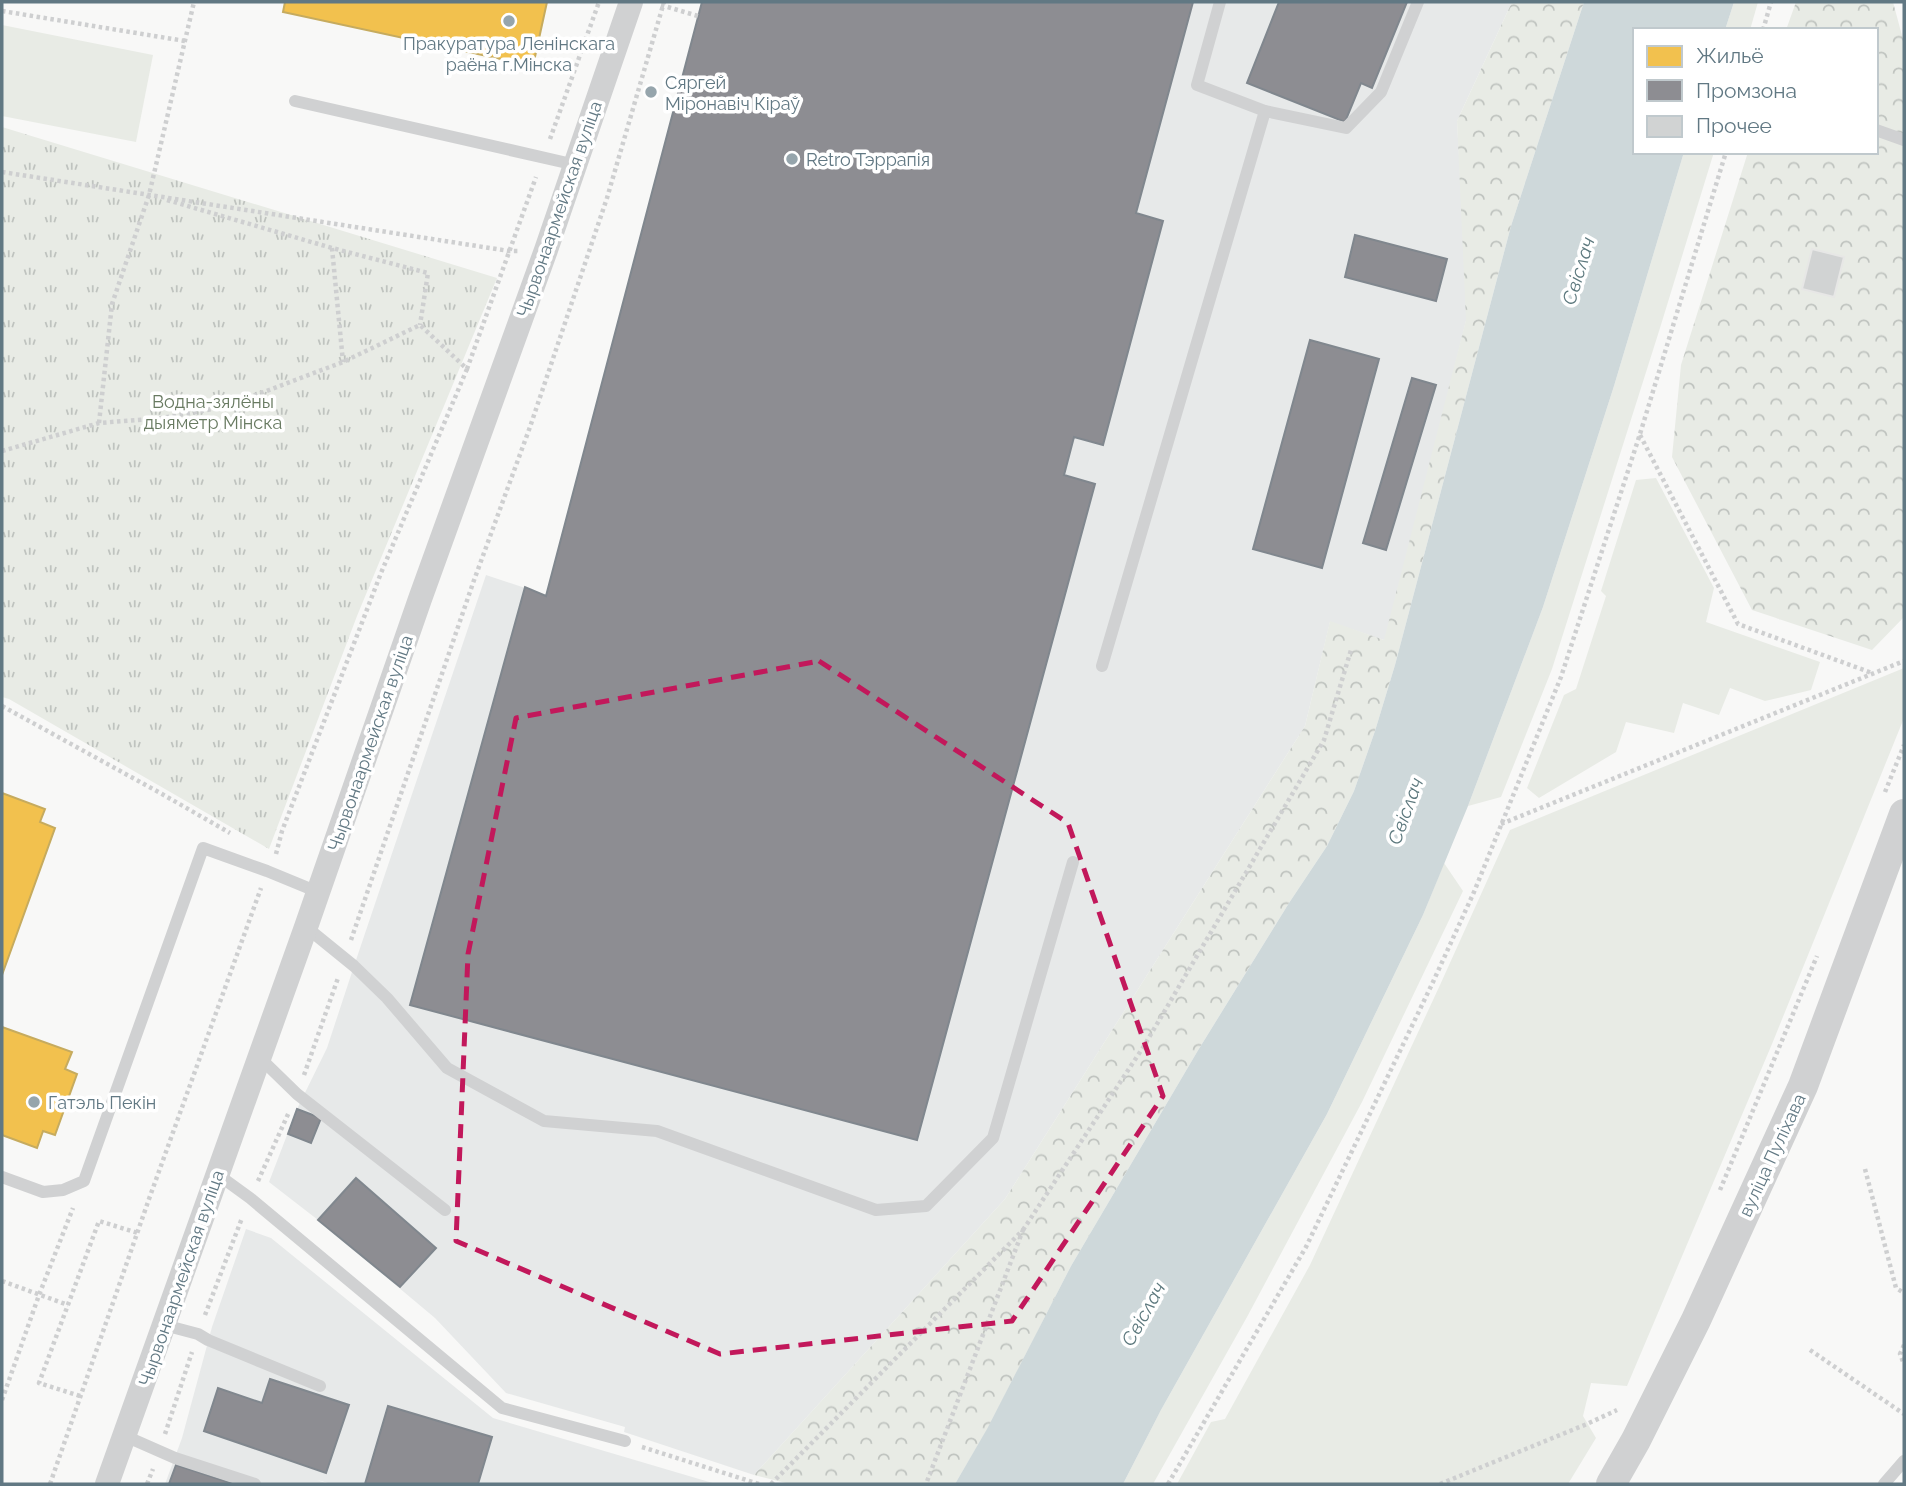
<svg xmlns="http://www.w3.org/2000/svg" width="1906" height="1486" font-family="Raleway,sans-serif">
	<style>
		.built { fill: #e7e9e9 }
		.grass { fill: #e8ebe5 }
		.forest { fill: url(#forest-crowns) }
		.park { fill: url(#park-tufts) }
		.water { fill: #ced8da }
		.homes { fill: #f2c14e; stroke: #c6ab5e; stroke-width: 2 }
		.industry { fill: #8d8d92; stroke: #80878e; stroke-width: 2 }
		.building { fill: #d1d3d3; stroke: #e7e7e6; stroke-width: 2 }
		.lines { fill: none; stroke-linecap: round; stroke-linejoin: round }
		.path { stroke: #cecfd0; stroke-width: 4.5; stroke-dasharray: 3.5 3.5; stroke-linecap: butt }
		.service { stroke: #d0d1d2; stroke-width: 12 }
		.minor { stroke: #d0d1d2; stroke-width: 24 }
		.tertiary { stroke: #d0d1d2; stroke-width: 30 }
		.marked { fill: none; stroke: #c2185b; stroke-width: 5; stroke-dasharray: 14 9; stroke-linejoin: round }
		.poi-dot { fill: #96a5ac; stroke: #fff; stroke-width: 2.5 }
		.labels { text-anchor: middle; dominant-baseline: central; stroke-width: 7; stroke-linejoin: round; paint-order: stroke }
		.poi-label { font-size: 18px; fill: #617883; stroke: #fff; text-anchor: start }
		.street-label { font-size: 18px; fill: #617883; stroke: #fff }
		.park-label { font-size: 18px; fill: #687a61; stroke: #fff }
		.water-label { font-size: 19px; font-style: italic; fill: #5c787d; stroke: #fff }
	</style>
	<defs>
		<pattern id="forest-crowns" width="20" height="18" patternUnits="userSpaceOnUse" patternTransform="scale(1.75)"><rect width="20" height="18" fill="#e8ebe5"/><path d="M2 6a3 3 0 1 1 6 0M12 15a3 3 0 1 1 6 0" fill="none" stroke="#bfc3bf"/></pattern>
		<pattern id="park-tufts" width="24" height="20" patternUnits="userSpaceOnUse" patternTransform="scale(1.75)"><rect width="24" height="20" fill="#e8ebe5"/><path d="M3 7l-1-3M5 7V3M7 7l1-3M15 17l-1-3M17 17v-4M19 17l1-3" fill="none" stroke="#bfc3bf"/></pattern>
	</defs>
	<rect width="100%" height="100%" fill="#f8f8f7"/>
	<g class="built">
		<path d="M 706,2 L 1512,2 L 1457,121 L 1468,313 L 1388,635 L 1384,640 L 1330,622 L 1305,726 L 1005,1199 L 754,1475 L 624,1432 L 625,1427 L 506,1393 L 435,1318 L 318,1220 L 269,1182 L 297,1109 L 327,1048 L 354,966 L 486,575 L 546,595 L 623,304 Z"/>
		<path d="M 246,1229 L 271,1238 L 493,1418 L 716,1484 L 332,1484 L 317,1480 L 328,1484 L 165,1484 L 182,1438 L 212,1327 Z"/>
	</g>
	<g class="grass">
		<path d="M 1734,2 L 1758,2 L 1750,30 L 1725,30 Z"/>
		<path d="M 2,25 L 153,55 L 136,142 L 2,116 Z"/>
		<path d="M 1684,152 L 1714,152 L 1660,328 L 1552,669 L 1501,797 L 1468,806 L 1543,607 L 1614,386 Z"/>
		<path d="M 1656,478 L 1714,588 L 1706,622 L 1820,662 L 1811,690 L 1765,701 L 1730,688 L 1719,715 L 1683,703 L 1674,733 L 1626,722 L 1616,752 L 1539,798 L 1527,788 L 1564,695 L 1576,689 L 1606,596 L 1601,591 L 1636,480 Z"/>
		<path d="M 1904,668 L 1904,718 L 1772,1044 L 1627,1386 L 1591,1383 L 1583,1416 L 1596,1438 L 1568,1484 L 1177,1484 L 1211,1422 L 1225,1419 L 1310,1265 L 1440,985 L 1510,830 Z"/>
		<path d="M 1444,863 L 1463,891 L 1362,1102 L 1247,1317 L 1153,1484 L 1123,1484 L 1161,1410 L 1327,1114 L 1423,915 Z"/>
	</g>
	<g class="forest">
		<path d="M 1512,2 L 1584,2 L 1511,226 L 1395,665 L 1375,731 L 1354,791 L 1327,846 L 1289,903 L 1197,1052 L 1071,1266 L 987,1430 L 955,1484 L 790,1484 L 754,1475 L 1005,1199 L 1305,726 L 1330,621 L 1384,640 L 1466,320 L 1457,121 Z"/>
		<path d="M 1796,2 L 1893,2 L 1904,43 L 1904,617 L 1872,650 L 1752,610 L 1672,457 L 1681,365 L 1748,152 L 1876,152 L 1876,30 L 1786,30 Z"/>
	</g>
	<path class="park" d="M 2,127 L 497,278 L 357,616 L 269,849 L 9,699 L 2,697 Z"/>
	<path class="water" d="M 1584,2 L 1734,2 L 1725,30 L 1635,30 L 1635,152 L 1684,152 L 1614,386 L 1543,607 L 1468,806 L 1423,915 L 1327,1114 L 1161,1410 L 1123,1484 L 955,1484 L 987,1429 L 1071,1266 L 1197,1052 L 1289,903 L 1327,846 L 1354,791 L 1375,731 L 1395,665 L 1511,226 Z"/>
	<g class="homes">
		<path d="M 285,2 L 547,2 L 533,66 L 283,12 Z"/>
		<path d="M 2,793 L 45,809 L 40,822 L 55,828 L 2,975 Z"/>
		<path d="M 2,1027 L 72,1052 L 65,1069 L 77,1074 L 55,1135 L 43,1131 L 37,1148 L 2,1135 Z"/>
	</g>
	<g class="industry">
		<path d="M 702,2 L 1193,2 L 1136,213 L 1163,221 L 1103,445 L 1074,437 L 1064,475 L 1095,484 L 917,1140 L 410,1005 L 525,587 L 546,596 Z"/>
		<path d="M 1279,2 L 1407,2 L 1372,88 L 1361,83 L 1345,122 L 1247,83 Z"/>
		<path d="M 1355,235 L 1447,259 L 1436,301 L 1345,277 Z"/>
		<path d="M 1310,340 L 1379,359 L 1322,568 L 1253,549 Z"/>
		<path d="M 1412,378 L 1436,385 L 1386,550 L 1363,543 Z"/>
		<path d="M 297,1109 L 321,1118 L 311,1143 L 288,1134 Z"/>
		<path d="M 356,1178 L 436,1248 L 400,1287 L 318,1220 Z"/>
		<path d="M 270,1379 L 349,1405 L 326,1473 L 204,1431 L 218,1388 L 262,1403 Z"/>
		<path d="M 388,1406 L 492,1437 L 478,1484 L 365,1484 Z"/>
		<path d="M 176,1465 L 234,1484 L 169,1484 Z"/>
	</g>
	<path class="building" d="M 1812,249 L 1844,257 L 1834,297 L 1802,289 Z"/>
	<g class="lines">
		<g class="path">
			<path d="M 661,5 L 698,16"/>
			<path d="M 2,11 L 185,41"/>
			<path d="M 1763,30 L 1771,2"/>
			<path d="M 550,139 L 599,2"/>
			<path d="M 2,172 L 509,251 L 520,251"/>
			<path d="M 167,200 L 332,248 L 428,273 L 420,325"/>
			<path d="M 332,248 L 343,362"/>
			<path d="M 99,423 L 112,304 L 149,195 L 194,2"/>
			<path d="M 1640,435 L 1738,624 L 1872,673"/>
			<path d="M 2,451 L 99,423 L 162,418 L 224,407 L 343,362 L 420,325 L 467,369 L 536,177"/>
			<path d="M 2,706 L 162,794 L 230,833"/>
			<path d="M 1885,792 L 1904,745"/>
			<path d="M 1501,824 L 1904,661"/>
			<path d="M 276,854 L 282,831 L 381,573 L 467,369"/>
			<path d="M 351,940 L 473,583 L 530,427 L 607,198 L 664,2"/>
			<path d="M 304,1075 L 338,978"/>
			<path d="M 1865,1169 L 1896,1288 L 1904,1293"/>
			<path d="M 258,1181 L 289,1112"/>
			<path d="M 1720,1190 L 1817,956"/>
			<path d="M 1023,1230 L 1144,1046 L 1324,740 L 1351,650"/>
			<path d="M 2,1281 L 68,1305"/>
			<path d="M 205,1315 L 242,1218"/>
			<path d="M 1904,1345 L 1900,1354 L 1904,1364"/>
			<path d="M 1810,1350 L 1904,1414"/>
			<path d="M 80,1396 L 39,1383 L 99,1221 L 138,1233"/>
			<path d="M 2,1400 L 39,1295 L 73,1208"/>
			<path d="M 165,1434 L 192,1352"/>
			<path d="M 642,1447 L 759,1484"/>
			<path d="M 50,1484 L 149,1199 L 261,888"/>
			<path d="M 147,1484 L 153,1469"/>
			<path d="M 771,1484 L 1023,1230 L 926,1484"/>
			<path d="M 1168,1484 L 1306,1247 L 1433,982 L 1474,892 L 1561,677 L 1640,434 L 1726,152"/>
			<path d="M 1440,1484 L 1587,1424 L 1617,1410"/>
		</g>
		<g class="service">
			<path d="M 1220,2 L 1197,85 L 1265,111"/>
			<path d="M 295,101 L 576,165"/>
			<path d="M 1876,130 L 1904,140"/>
			<path d="M 1102,666 L 1265,111 L 1346,128 L 1381,92 L 1418,2"/>
			<path d="M 306,927 L 354,966 L 387,998 L 447,1068 L 544,1121 L 657,1131 L 876,1210 L 926,1206 L 993,1138 L 1073,862"/>
			<path d="M 259,1057 L 297,1094 L 445,1210"/>
			<path d="M 217,1174 L 250,1198 L 502,1408 L 625,1441"/>
			<path d="M 2,1177 L 43,1192 L 63,1190 L 84,1181 L 203,848 L 267,871 L 318,892"/>
			<path d="M 164,1325 L 198,1334 L 208,1340 L 320,1386"/>
			<path d="M 125,1436 L 175,1458 L 255,1484"/>
			<path d="M 1884,1484 L 1904,1461"/>
		</g>
		<path class="minor" d="M 107,1484 L 306,927 L 420,599 L 546,250 L 631,2"/>
		<path class="tertiary" d="M 1611,1484 L 1636,1440 L 1696,1320 L 1803,1086 L 1904,814"/>
	</g>
	<path class="marked" d="M 819,661 L 1068,823 L 1163,1096 L 1012,1321 L 720,1354 L 456,1241 L 468,954 L 516,718 Z"/>
	<g class="poi-dot">
		<circle cx="509" cy="21" r="7"/>
		<circle cx="651" cy="92" r="7"/>
		<circle cx="792" cy="159" r="7"/>
		<circle cx="34" cy="1102" r="7"/>
	</g>
	<g class="labels">
		<g class="poi-label">
			<text x="509" y="43" text-anchor="middle">Пракуратура Ленінскага<tspan x="509" dy="21">раёна г.Мінска</tspan></text>
			<text x="665" y="82">Сяргей<tspan x="665" dy="21">Міронавіч Кіраў</tspan></text>
			<text x="806" y="159">Retro Тэррапія</text>
			<text x="48" y="1102">Гатэль Пекін</text>
		</g>
		<g class="street-label">
			<text transform="translate(559 209) rotate(-71)">Чырвонаармейская вуліца</text>
			<text transform="translate(370 743) rotate(-71)">Чырвонаармейская вуліца</text>
			<text transform="translate(1772 1155) rotate(-65)">вуліца Пуліхава</text>
			<text transform="translate(181 1278) rotate(-71)">Чырвонаармейская вуліца</text>
		</g>
		<g class="park-label">
			<text x="213" y="401">Водна-зялёны<tspan x="213" dy="21">дыяметр Мінска</tspan></text>
		</g>
		<g class="water-label">
			<text transform="translate(1578 271) rotate(-73)">Свіслач</text>
			<text transform="translate(1405 811) rotate(-70)">Свіслач</text>
			<text transform="translate(1143 1314) rotate(-61)">Свіслач</text>
		</g>
	</g>
	<rect width="1906" height="1486" fill="none" stroke="#617883" stroke-width="7"/>
	<rect x="1633" y="28" width="245" height="126" fill="#ffffff" stroke="#c0c9cd" stroke-width="2"/>
	<rect x="1647" y="46" width="35" height="21" fill="#f2c14e" stroke="#c0c9cd" stroke-width="2"/>
	<text x="1696" y="63" font-size="21" fill="#617883">Жильё</text>
	<rect x="1647" y="80" width="35" height="21" fill="#8d8d92" stroke="#c0c9cd" stroke-width="2"/>
	<text x="1696" y="98" font-size="21" fill="#617883">Промзона</text>
	<rect x="1647" y="116" width="35" height="21" fill="#d1d3d3" stroke="#c0c9cd" stroke-width="2"/>
	<text x="1696" y="133" font-size="21" fill="#617883">Прочее</text>
</svg>
